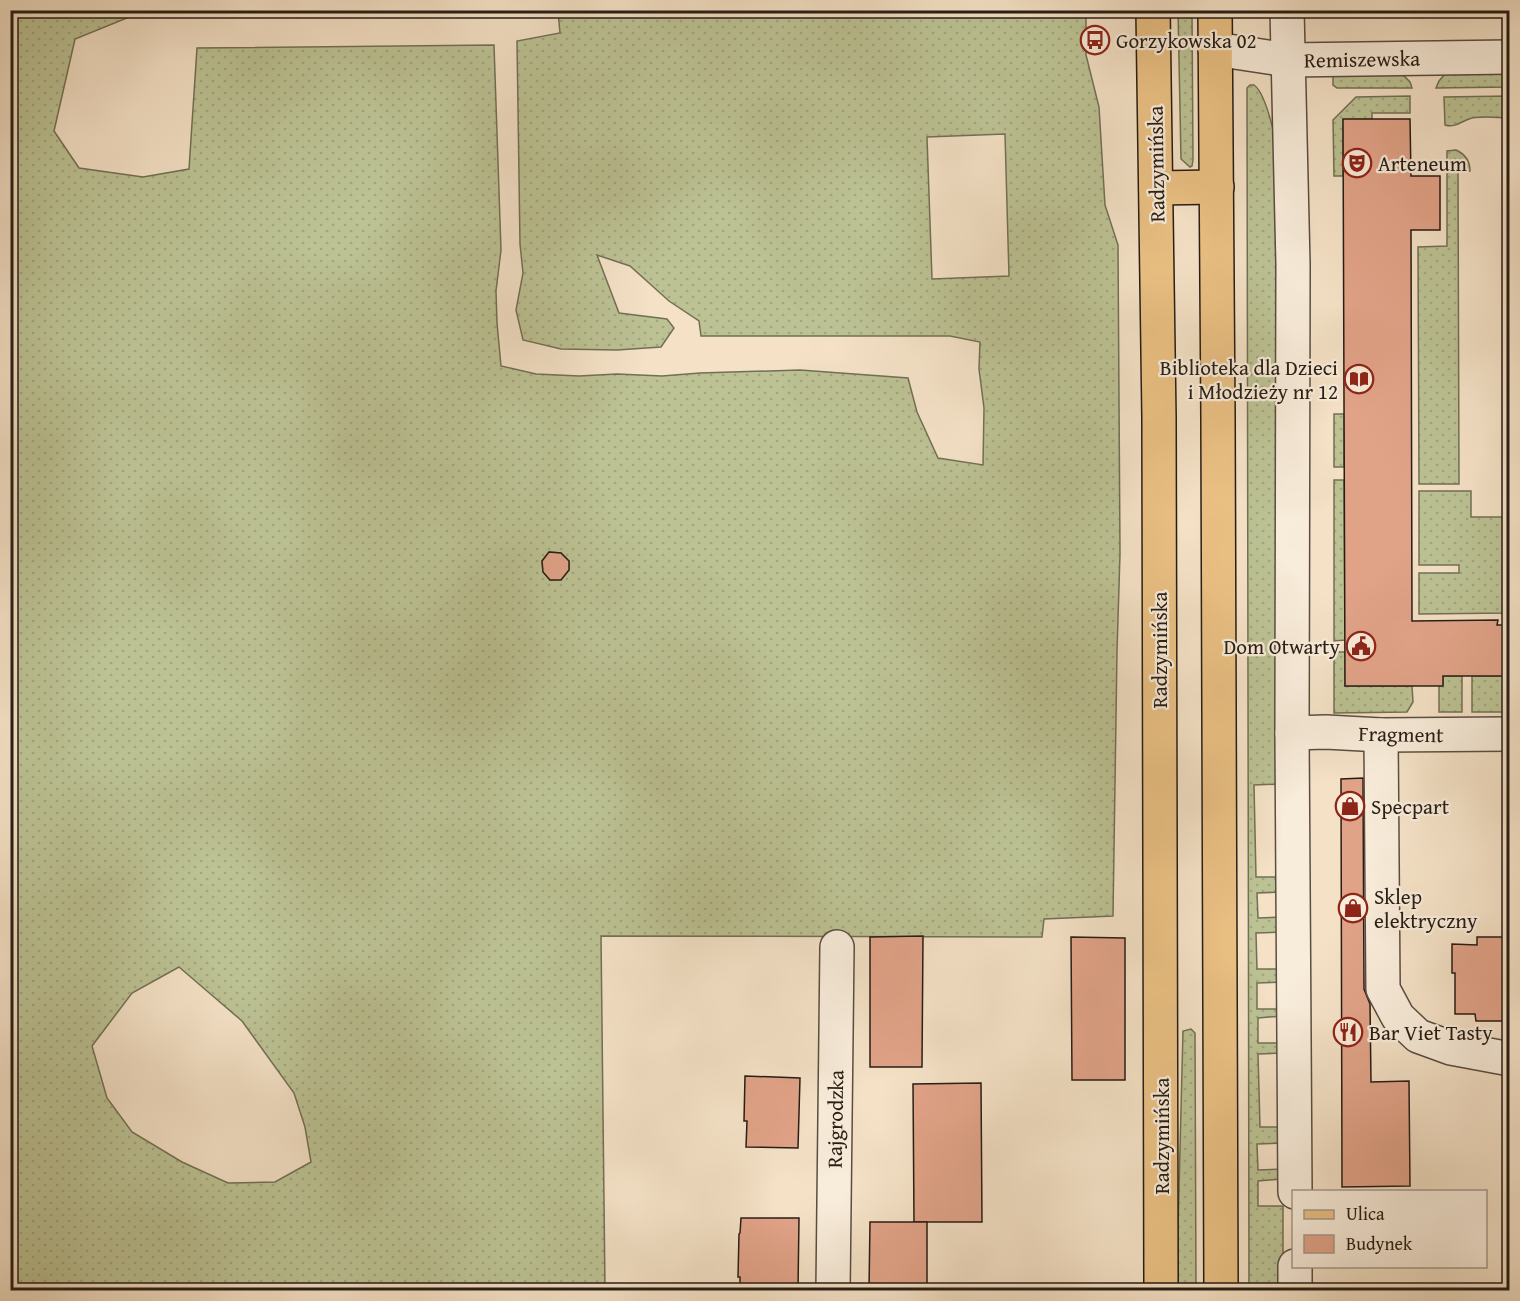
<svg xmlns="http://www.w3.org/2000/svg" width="1520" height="1301" font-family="'Gentium Book Plus',serif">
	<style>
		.grass { fill: url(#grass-dots); stroke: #727054; stroke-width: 1.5; fill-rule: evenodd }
		.building { fill: #e1a388; stroke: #271d15; stroke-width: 1.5 }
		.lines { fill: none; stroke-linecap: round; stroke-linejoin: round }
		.minor-casing { stroke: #5a4e41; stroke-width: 36 }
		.major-casing { stroke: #271d15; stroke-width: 36 }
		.minor { stroke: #f8ecda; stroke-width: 33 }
		.major { stroke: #eac083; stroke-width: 33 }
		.labels { text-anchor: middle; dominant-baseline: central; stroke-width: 4.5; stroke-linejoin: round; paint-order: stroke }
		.poi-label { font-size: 21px; fill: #271d15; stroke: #f8ecda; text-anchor: start }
		.street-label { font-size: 21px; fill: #271d15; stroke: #f8ecda }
	</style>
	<defs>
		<pattern id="grass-dots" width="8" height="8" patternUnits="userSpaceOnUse" patternTransform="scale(1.5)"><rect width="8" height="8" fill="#bcc294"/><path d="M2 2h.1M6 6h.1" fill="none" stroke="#a2a67f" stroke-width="1.8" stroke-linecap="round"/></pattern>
	</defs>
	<rect width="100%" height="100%" fill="#f4e1c6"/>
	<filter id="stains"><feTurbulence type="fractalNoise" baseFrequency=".00333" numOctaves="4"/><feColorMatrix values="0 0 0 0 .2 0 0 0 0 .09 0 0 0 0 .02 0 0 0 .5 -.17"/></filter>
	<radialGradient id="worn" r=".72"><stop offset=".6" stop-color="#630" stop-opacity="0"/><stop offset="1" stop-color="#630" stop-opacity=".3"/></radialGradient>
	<g class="grass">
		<path d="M 10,11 L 241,11 L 198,14 L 144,11 L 75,39 L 54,131 L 79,168 L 143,177 L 189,169 L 197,48 L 494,45 L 501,250 L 496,291 L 497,323 L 501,366 L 536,374 L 579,376 L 617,374 L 662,376 L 700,373 L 800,370 L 908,378 L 917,412 L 938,458 L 983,465 L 984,408 L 979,369 L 980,342 L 950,336 L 701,336 L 699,321 L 669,301 L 630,266 L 597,255 L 619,313 L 667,319 L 674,328 L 661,347 L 617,350 L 561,349 L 523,340 L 516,310 L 523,273 L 520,244 L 517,41 L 560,33 L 558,11 L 1086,11 L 1086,55 L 1099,107 L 1105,205 L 1118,245 L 1120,554 L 1117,651 L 1113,916 L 1044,919 L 1042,937 L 601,936 L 605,1290 L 11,1290 ZM 1005,134 L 1009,276 L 932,279 L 927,137 ZM 549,552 L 561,553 L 569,561 L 569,570 L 561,579 L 550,580 L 543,572 L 542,561 ZM 179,967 L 242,1021 L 294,1093 L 305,1127 L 311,1162 L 275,1182 L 228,1183 L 182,1162 L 132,1132 L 107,1098 L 92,1046 L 132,993 Z"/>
		<path d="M 1178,11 L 1192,11 L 1193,160 L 1192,166 L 1190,167 L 1181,159 Z"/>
		<path d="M 1509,69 L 1509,87 L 1436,88 L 1439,81 L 1446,73 Z"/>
		<path d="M 1333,70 L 1400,72 L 1410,82 L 1412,88 L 1337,88 L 1333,85 Z"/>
		<path d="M 1250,85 L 1254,85 C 1266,93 1275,137 1278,152 L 1280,784 L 1254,785 L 1256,877 L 1281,877 L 1281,892 L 1257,893 L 1258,918 L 1282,917 L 1282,932 L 1256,933 L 1257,969 L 1283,969 L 1283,982 L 1257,983 L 1257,1009 L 1283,1009 L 1282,1016 L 1258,1018 L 1258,1043 L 1283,1043 L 1281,1053 L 1258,1054 L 1260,1127 L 1283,1127 L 1283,1143 L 1257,1144 L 1258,1170 L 1283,1169 L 1282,1179 L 1258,1181 L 1258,1206 L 1283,1206 L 1283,1290 L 1249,1290 L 1247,88 Z"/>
		<path d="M 1410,96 L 1410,113 L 1372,113 L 1372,119 L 1343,120 L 1343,176 L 1334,176 L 1333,120 L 1356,97 Z"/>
		<path d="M 1509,96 L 1509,118 C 1499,118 1478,115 1469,119 C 1460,122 1455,128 1445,125 L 1444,97 Z"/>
		<path d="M 1456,150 C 1465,154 1470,161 1470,171 L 1458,171 L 1459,484 L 1419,484 L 1418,247 L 1447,246 L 1447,151 Z"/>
		<rect x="1334" y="414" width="10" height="53"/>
		<path d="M 1334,480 L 1344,480 L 1345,640 L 1334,641 Z"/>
		<path d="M 1419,491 L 1471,491 L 1471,517 L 1509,517 L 1509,613 L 1419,614 L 1419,573 L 1459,573 L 1459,565 L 1419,565 Z"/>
		<path d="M 1334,652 L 1345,652 L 1345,686 L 1412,686 L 1413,702 L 1407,712 L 1334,713 Z"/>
		<path d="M 1443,676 L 1462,676 L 1462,712 L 1439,712 L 1439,686 L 1443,685 Z"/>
		<rect x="1472" y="676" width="37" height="36"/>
		<path d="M 1191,1029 L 1195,1033 L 1196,1290 L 1178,1290 L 1178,1229 L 1183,1031 Z"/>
	</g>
	<g class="building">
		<path d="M 1343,119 L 1410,119 L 1411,176 L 1440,176 L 1440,230 L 1411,230 L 1412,621 L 1498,620 L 1497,625 L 1509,625 L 1509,676 L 1443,676 L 1443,686 L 1345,686 Z"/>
		<path d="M 549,552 L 561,553 L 569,561 L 569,570 L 561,580 L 550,580 L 543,572 L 542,561 Z"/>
		<path d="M 1363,778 L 1364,989 L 1370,1004 L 1371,1082 L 1409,1081 L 1410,1186 L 1342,1187 L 1341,779 Z"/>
		<path d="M 923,936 L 922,1067 L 870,1067 L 870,937 Z"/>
		<path d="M 1071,937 L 1125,938 L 1125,1080 L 1072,1080 Z"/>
		<path d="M 1477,937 L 1503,937 L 1503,945 L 1509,945 L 1509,1021 L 1476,1021 L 1475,1014 L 1455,1014 L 1455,973 L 1452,973 L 1452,944 L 1477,945 Z"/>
		<path d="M 745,1076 L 800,1078 L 798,1148 L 746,1147 L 747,1121 L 744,1121 Z"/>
		<path d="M 981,1083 L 982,1222 L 914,1222 L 913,1084 Z"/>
		<path d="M 741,1218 L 799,1218 L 798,1290 L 740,1290 L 740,1277 L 738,1277 L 739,1234 L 740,1233 Z"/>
		<path d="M 870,1222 L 927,1222 L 927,1290 L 869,1290 Z"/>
	</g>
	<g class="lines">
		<g class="minor-casing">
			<g id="minor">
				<path d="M 1287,10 L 1293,264 L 1292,733 L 1295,1192"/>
				<path d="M 1215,49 L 1288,60 L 1510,57"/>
				<path d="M 1292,733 L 1326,732 L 1381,735 L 1510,734"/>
				<path d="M 1381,735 L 1383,989 L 1398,1017 L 1418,1036 L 1451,1048 L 1510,1059"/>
				<path d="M 1295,1266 L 1295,1290"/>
				<path d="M 833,1290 L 837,947"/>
			</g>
		</g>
		<g class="major-casing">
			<g id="major">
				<path d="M 1153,10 L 1159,418 L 1161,1290"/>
				<path d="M 1215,10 L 1218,418 L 1221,1290"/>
				<path d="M 1156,188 L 1217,187"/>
			</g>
		</g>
		<use href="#minor" class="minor"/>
		<use href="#major" class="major"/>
	</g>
	<defs>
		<g id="bus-ring" transform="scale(1.5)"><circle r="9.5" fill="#f8ecda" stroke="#8f2418" stroke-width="1.5"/><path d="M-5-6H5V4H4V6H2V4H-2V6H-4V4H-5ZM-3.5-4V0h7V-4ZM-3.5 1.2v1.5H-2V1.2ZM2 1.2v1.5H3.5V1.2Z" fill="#8f2418"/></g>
		<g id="theatre-ring" transform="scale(1.5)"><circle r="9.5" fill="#f8ecda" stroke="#8f2418" stroke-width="1.5"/><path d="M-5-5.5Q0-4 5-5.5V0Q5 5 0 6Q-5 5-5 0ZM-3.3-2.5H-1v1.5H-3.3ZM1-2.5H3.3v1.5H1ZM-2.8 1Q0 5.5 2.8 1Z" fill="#8f2418"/></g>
		<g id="library-ring" transform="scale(1.5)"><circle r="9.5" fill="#f8ecda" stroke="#8f2418" stroke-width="1.5"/><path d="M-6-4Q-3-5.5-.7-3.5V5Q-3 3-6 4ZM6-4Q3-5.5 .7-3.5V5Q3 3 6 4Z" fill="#8f2418"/></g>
		<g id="civic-ring" transform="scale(1.5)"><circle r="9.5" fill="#f8ecda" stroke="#8f2418" stroke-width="1.5"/><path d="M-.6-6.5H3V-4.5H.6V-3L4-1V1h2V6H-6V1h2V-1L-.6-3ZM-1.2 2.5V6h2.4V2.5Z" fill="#8f2418"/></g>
		<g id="shop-ring" transform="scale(1.5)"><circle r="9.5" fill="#f8ecda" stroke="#8f2418" stroke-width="1.5"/><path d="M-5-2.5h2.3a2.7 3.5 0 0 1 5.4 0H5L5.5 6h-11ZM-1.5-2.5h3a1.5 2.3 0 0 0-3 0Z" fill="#8f2418"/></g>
		<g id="restaurant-ring" transform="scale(1.5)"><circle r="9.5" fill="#f8ecda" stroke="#8f2418" stroke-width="1.5"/><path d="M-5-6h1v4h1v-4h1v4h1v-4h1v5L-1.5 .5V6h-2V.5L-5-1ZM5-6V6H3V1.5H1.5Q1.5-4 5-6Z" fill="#8f2418"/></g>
	</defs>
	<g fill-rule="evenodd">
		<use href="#bus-ring" x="1095" y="40"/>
		<use href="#theatre-ring" x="1357" y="163"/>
		<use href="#library-ring" x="1359" y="379"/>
		<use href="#civic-ring" x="1361" y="646"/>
		<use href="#shop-ring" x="1350" y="806"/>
		<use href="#shop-ring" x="1353" y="908"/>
		<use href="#restaurant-ring" x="1348" y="1032"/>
	</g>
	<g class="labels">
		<g class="poi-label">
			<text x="1116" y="40">Gorzykowska 02</text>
			<text x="1378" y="163">Arteneum</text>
			<text x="1338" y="367" text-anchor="end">Biblioteka dla Dzieci<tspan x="1338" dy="24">i Młodzieży nr 12</tspan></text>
			<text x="1340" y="646" text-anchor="end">Dom Otwarty</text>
			<text x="1371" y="806">Specpart</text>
			<text x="1374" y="896">Sklep<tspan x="1374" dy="24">elektryczny</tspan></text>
			<text x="1369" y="1032">Bar Viet Tasty</text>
		</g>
		<g class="street-label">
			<text transform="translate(1362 59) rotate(-1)">Remiszewska</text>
			<text transform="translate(1156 164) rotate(-91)">Radzymińska</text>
			<text transform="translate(1159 650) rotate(-90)">Radzymińska</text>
			<text transform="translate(1401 734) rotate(1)">Fragment</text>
			<text transform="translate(835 1119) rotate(-89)">Rajgrodzka</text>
			<text transform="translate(1161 1136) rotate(-90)">Radzymińska</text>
		</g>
	</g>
	<rect width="1520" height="1301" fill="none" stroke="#f4e1c6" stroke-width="36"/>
	<rect x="12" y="12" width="1496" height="1277" fill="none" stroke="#271d15" stroke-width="3"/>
	<rect x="18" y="18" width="1484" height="1265" fill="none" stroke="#271d15" stroke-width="1.5"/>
	<rect x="1292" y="1190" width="195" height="78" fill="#f8ecda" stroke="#a4998b" stroke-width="1.5"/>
	<rect x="1304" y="1210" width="30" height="9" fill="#eac083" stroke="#a4998b" stroke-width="1.5"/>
	<text x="1346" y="1220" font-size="18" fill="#271d15">Ulica</text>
	<rect x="1304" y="1235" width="30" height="18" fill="#e1a388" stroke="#a4998b" stroke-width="1.5"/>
	<text x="1346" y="1250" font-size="18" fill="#271d15">Budynek</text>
	<rect width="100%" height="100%" filter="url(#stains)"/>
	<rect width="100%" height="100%" fill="url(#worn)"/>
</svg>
